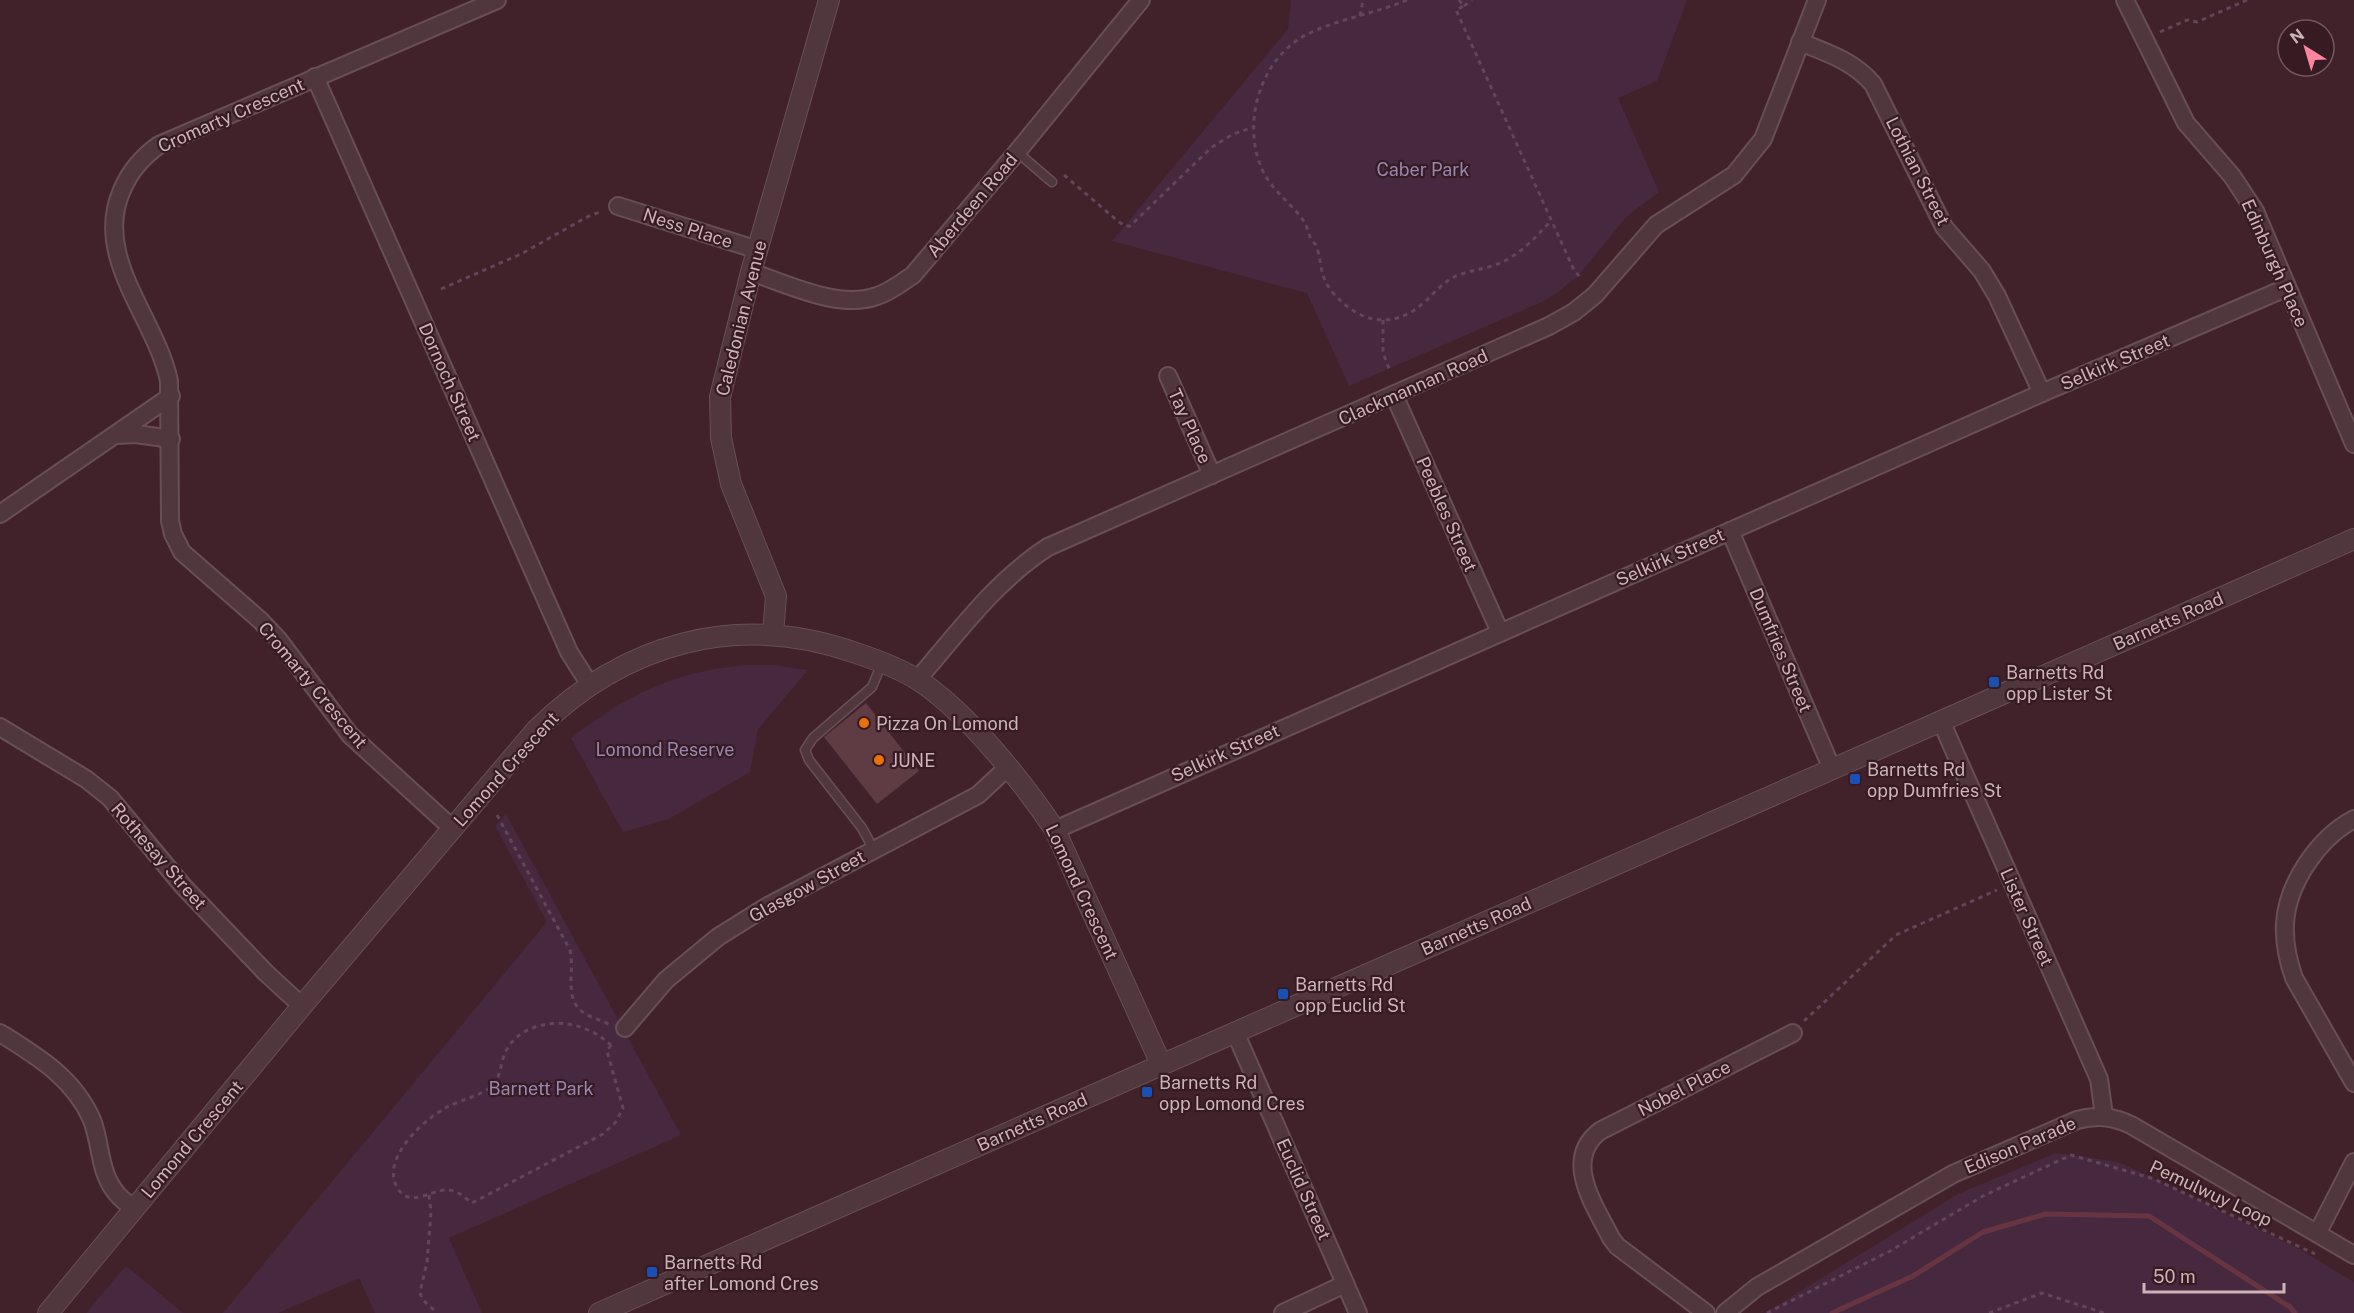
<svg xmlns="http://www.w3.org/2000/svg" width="2354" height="1313" font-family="'Public Sans',sans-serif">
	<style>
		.green { fill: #46293f }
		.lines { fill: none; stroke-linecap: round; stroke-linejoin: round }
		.stream { stroke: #693441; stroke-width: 5 }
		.building { fill: #5f3c44 }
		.service-casing { stroke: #684f55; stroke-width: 11 }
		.minor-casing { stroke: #684f55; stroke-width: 20 }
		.tertiary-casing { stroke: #684f55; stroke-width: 22 }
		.path { stroke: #614558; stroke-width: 3; stroke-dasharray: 4.5 4.5; stroke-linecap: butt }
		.service { stroke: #50373d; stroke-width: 8 }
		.minor { stroke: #50373d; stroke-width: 16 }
		.tertiary { stroke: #50373d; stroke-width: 20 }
		.transit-dot { fill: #1a4fb4; stroke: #361c22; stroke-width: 2 }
		.food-dot { fill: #e8710a; stroke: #361c22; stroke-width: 2 }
		.labels { text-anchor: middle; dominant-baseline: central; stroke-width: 4.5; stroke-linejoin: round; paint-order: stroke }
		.street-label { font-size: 18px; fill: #cbb3b8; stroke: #361c22 }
		.park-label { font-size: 18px; fill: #9986b1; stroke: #361c22 }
		.poi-label { font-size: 18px; fill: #cbb3b8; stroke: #361c22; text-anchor: start }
	</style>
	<rect width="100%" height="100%" fill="#41222a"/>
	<g class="green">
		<path d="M 1291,0 L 1687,0 L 1657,81 L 1618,98 L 1659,192 L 1626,217 L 1579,275 L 1558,292 L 1542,302 L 1349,386 L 1307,293 L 1112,241 L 1288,29 Z"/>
		<path d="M 746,665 L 773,665 L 808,670 L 758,729 L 750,772 L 669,819 L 623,832 L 571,738 C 630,694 671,672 746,665 Z"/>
		<path d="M 506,814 L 681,1135 L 449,1238 L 482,1313 L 375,1313 L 359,1278 L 278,1313 L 223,1313 L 547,922 L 495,826 Z"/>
		<path d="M 2056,1153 L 2119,1162 L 2297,1248 L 2354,1282 L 2354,1313 L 1765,1313 L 1958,1194 Z"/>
		<path d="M 126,1266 L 183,1313 L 86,1313 Z"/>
	</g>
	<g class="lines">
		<path class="stream" d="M 1832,1313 L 1913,1276 L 1983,1232 L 2046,1214 L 2149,1216 L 2290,1307 L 2295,1313"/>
	</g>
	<path class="building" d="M 866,703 L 919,771 L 877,804 L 824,737 Z"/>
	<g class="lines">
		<g class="service-casing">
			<g id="service">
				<path d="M 1017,152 L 1052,182"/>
				<path d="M 874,850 L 862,828 L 809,760 L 805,750 L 813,738 L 872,687 L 882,663"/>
			</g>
		</g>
		<g class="minor-casing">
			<g id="minor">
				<path d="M 2125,0 L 2186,123 L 2232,176 L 2255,211 L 2354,444"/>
				<path d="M 1800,42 C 1828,53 1853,61 1873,84 L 1944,227 L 1982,271 L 1997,296 L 2042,393"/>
				<path d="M 315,77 L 569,652 L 590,685"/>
				<path d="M 618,206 L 758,250"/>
				<path d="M 751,272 C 787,284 839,310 877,296 C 890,292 901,283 913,275 L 1017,152 L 1141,0"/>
				<path d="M 1168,376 L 1212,475"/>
				<path d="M 1394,395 L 1500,632"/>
				<path d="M 116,435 L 136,434 L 171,439"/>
				<path d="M 0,514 L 171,396"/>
				<path d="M 1730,531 L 1832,769"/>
				<path d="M 917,680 C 958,633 995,581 1048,547 L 1549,326 L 1574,312 L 1595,295 L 1656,225 L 1734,175 L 1763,139 L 1817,0"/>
				<path d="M 1941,721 L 2099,1079 L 2104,1116"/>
				<path d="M 0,727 L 86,779 L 110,798 L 183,886 L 266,973 L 302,1006"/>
				<path d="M 2354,819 C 2318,838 2287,884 2285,924 C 2284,943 2288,961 2294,978 L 2354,1083"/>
				<path d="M 452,828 L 350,735 L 278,639 L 261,621 L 182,552 L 173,534 L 170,521 L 169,381 C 156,318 92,257 122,190 C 130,171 142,157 159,145 L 497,0"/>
				<path d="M 1055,830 L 2042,393 L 2286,288"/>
				<path d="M 625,1028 L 666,980 L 718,937 L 766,907 L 978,795 L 1007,768"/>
				<path d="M 1235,1032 L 1358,1313"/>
				<path d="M 0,1033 C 37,1056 74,1078 92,1120 C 101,1143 99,1170 114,1190 C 119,1198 127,1203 134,1209"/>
				<path d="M 2318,1232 L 2354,1162"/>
				<path d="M 1283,1313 L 1345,1284"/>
				<path d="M 1706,1313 L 1617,1246 L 1611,1238 C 1595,1206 1562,1160 1600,1131 L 1793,1033"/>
				<path d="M 1725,1313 L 1757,1287 L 1953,1174 L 2077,1120 C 2097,1115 2112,1116 2131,1125 L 2354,1255"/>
			</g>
		</g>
		<g class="tertiary-casing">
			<g id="tertiary">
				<path d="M 773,634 L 776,596 L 731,484 L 721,438 L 720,397 L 751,272 L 829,0"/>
				<path d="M 48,1313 L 302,1006 L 536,730 C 624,643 737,611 856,653 C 877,660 899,668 918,680 C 966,711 1023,782 1055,830 L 1161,1064"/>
				<path d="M 599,1313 L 2354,539"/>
			</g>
		</g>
		<g class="path">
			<path d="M 1407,0 C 1376,13 1343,18 1312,32 C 1263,53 1241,118 1261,167 C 1270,189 1290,202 1303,220 C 1307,226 1308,231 1310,237 C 1312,241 1316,244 1317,248 C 1323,267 1319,277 1334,294 C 1359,322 1391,330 1421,305 C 1432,296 1440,285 1452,278 C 1465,271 1481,270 1495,265 C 1519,257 1534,238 1551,221"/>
			<path d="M 1459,0 L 1464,6 L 1456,10 L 1573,268 L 1581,279"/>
			<path d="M 1464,6 L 1472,0"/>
			<path d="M 1360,16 L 1363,0"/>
			<path d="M 2160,32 L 2187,20 L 2197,22 L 2247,0"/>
			<path d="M 1064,175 L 1119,222 L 1125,226 L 1130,226 L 1212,147 L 1233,134 L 1254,127"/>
			<path d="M 441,289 L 521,254 L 587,217 L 602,211"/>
			<path d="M 1383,320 L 1383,353 L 1390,371"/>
			<path d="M 497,815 L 570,950 C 575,971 563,999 584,1013 C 592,1018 602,1020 610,1025"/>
			<path d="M 1804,1021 L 1896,935 L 1997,890"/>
			<path d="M 611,1045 L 607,1051 L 623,1108 L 615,1123 L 603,1134 L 472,1203 C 465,1198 458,1191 449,1190 C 432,1188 412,1209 398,1189 C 379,1160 423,1120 447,1107 C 460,1100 481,1096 492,1086 C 502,1077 500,1060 507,1049 C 523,1021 565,1017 592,1032 C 599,1035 605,1040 611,1045 L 614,1041"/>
			<path d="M 429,1195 L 431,1212 L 427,1262 L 420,1292 L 422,1299 L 437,1313"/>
			<path d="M 1767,1313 L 1890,1251 L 1983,1196 L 2071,1155 L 2154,1179 L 2315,1254"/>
			<path d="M 1989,1313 L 2042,1293 L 2104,1313"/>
		</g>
		<use href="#service" class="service"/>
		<use href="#minor" class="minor"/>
		<use href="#tertiary" class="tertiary"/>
	</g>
	<g class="transit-dot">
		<rect x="1988" y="676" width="12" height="12" rx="3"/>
		<rect x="1849" y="773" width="12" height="12" rx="3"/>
		<rect x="1277" y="988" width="12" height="12" rx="3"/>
		<rect x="1141" y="1086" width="12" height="12" rx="3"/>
		<rect x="646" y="1266" width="12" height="12" rx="3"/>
	</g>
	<g class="food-dot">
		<circle cx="864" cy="723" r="6"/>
		<circle cx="879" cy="760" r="6"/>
	</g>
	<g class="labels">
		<g class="street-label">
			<text transform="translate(231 115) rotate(-24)">Cromarty Crescent</text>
			<text transform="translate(1918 171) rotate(63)">Lothian Street</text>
			<text transform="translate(972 205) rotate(-50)">Aberdeen Road</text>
			<text transform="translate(688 228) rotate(18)">Ness Place</text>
			<text transform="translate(2275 263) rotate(66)">Edinburgh Place</text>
			<text transform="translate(741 318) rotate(-76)">Caledonian Avenue</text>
			<text transform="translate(2115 362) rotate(-23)">Selkirk Street</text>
			<text transform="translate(450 382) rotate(66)">Dornoch Street</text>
			<text transform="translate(1413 387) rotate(-24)">Clackmannan Road</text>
			<text transform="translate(1190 426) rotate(66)">Tay Place</text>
			<text transform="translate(1447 514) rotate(66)">Peebles Street</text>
			<text transform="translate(1670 557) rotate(-24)">Selkirk Street</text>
			<text transform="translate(2168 621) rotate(-24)">Barnetts Road</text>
			<text transform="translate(1781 650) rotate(67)">Dumfries Street</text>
			<text transform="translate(313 685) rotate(50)">Cromarty Crescent</text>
			<text transform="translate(1225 753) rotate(-24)">Selkirk Street</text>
			<text transform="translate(506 769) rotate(-48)">Lomond Crescent</text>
			<text transform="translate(159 856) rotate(49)">Rothesay Street</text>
			<text transform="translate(807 886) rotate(-29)">Glasgow Street</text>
			<text transform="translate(1082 892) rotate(65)">Lomond Crescent</text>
			<text transform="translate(2027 917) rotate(66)">Lister Street</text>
			<text transform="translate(1476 926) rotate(-24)">Barnetts Road</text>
			<text transform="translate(1684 1088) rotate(-27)">Nobel Place</text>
			<text transform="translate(1032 1122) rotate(-24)">Barnetts Road</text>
			<text transform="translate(192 1139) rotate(-50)">Lomond Crescent</text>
			<text transform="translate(2020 1145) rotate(-23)">Edison Parade</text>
			<text transform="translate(1304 1189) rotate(66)">Euclid Street</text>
			<text transform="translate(2211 1193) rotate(25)">Pemulwuy Loop</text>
		</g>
		<g class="park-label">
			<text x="1423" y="169">Caber Park</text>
			<text x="665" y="749">Lomond Reserve</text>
			<text x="541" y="1088">Barnett Park</text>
		</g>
		<g class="poi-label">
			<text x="2006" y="672">Barnetts Rd<tspan x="2006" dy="21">opp Lister St</tspan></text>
			<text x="876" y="723">Pizza On Lomond</text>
			<text x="891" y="760">JUNE</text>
			<text x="1867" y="769">Barnetts Rd<tspan x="1867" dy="21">opp Dumfries St</tspan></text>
			<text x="1295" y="984">Barnetts Rd<tspan x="1295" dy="21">opp Euclid St</tspan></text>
			<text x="1159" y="1082">Barnetts Rd<tspan x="1159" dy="21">opp Lomond Cres</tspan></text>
			<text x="664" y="1262">Barnetts Rd<tspan x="664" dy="21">after Lomond Cres</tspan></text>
		</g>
	</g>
	<g transform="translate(2306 48) rotate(323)"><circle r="28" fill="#361c22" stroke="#72585e" stroke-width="1.5"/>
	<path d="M0-4.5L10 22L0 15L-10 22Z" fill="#ff849d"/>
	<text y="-9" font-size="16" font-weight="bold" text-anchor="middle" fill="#cbb3b8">N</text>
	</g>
	<path d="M2144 1283v9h140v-9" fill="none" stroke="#cbb3b8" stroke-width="3"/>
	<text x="2153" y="1283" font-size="18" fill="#cbb3b8" stroke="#361c22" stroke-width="4.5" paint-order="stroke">50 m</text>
</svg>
